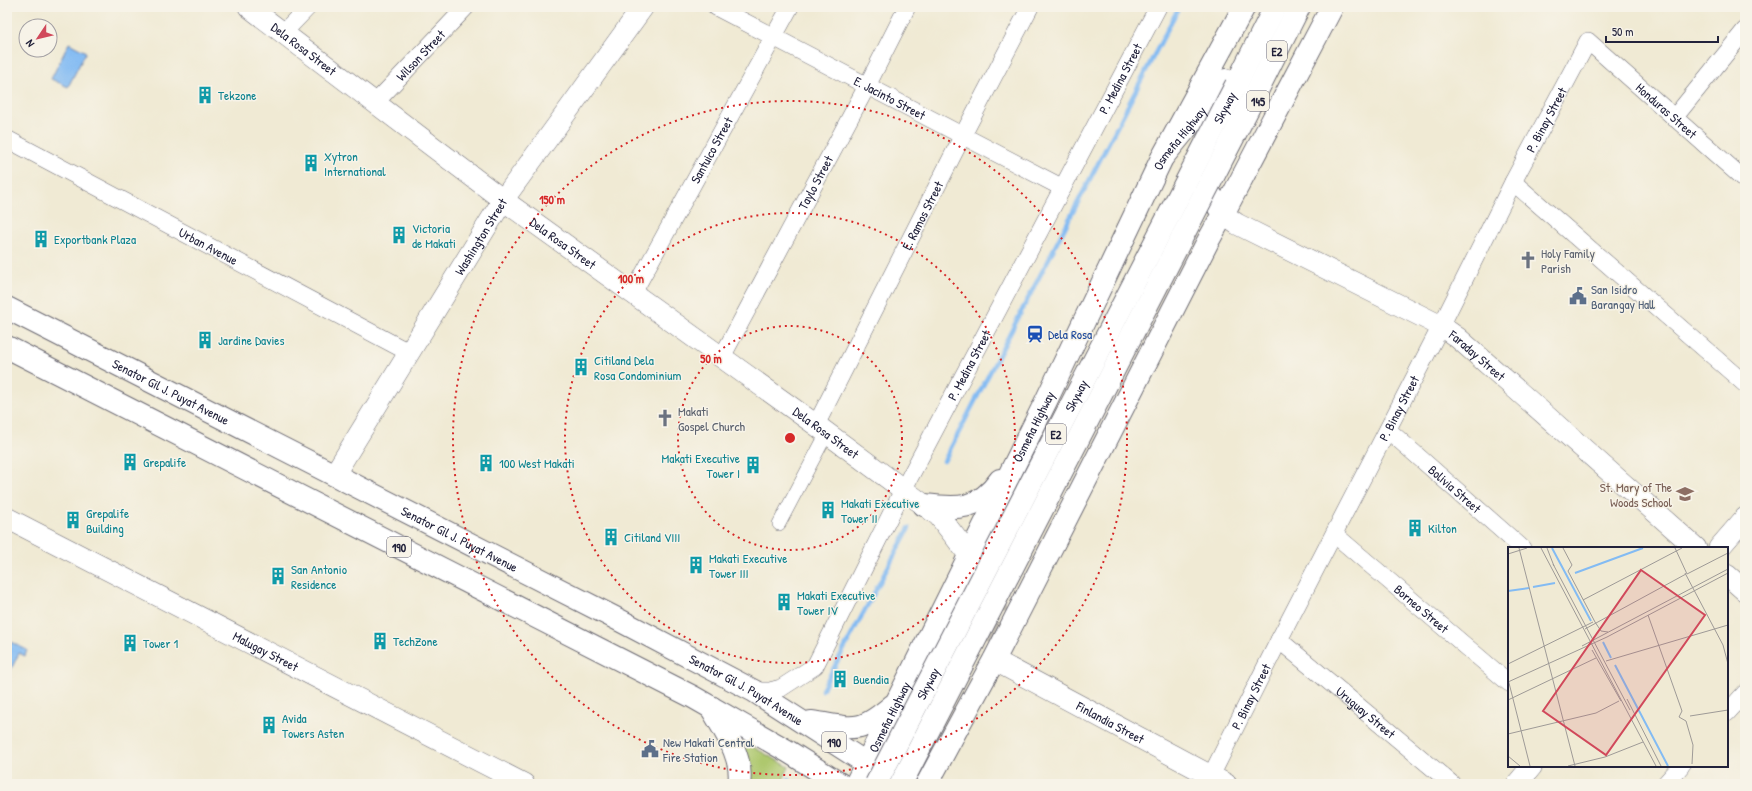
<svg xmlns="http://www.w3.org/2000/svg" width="1752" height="791" font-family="'Patrick Hand',sans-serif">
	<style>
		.green { fill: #aec86e; stroke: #687554 }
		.water { fill: #83bbf3; stroke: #526e97 }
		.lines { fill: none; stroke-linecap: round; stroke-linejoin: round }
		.stream { stroke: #83bbf3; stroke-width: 4.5 }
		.tertiary-tunnel { stroke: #c7c2b5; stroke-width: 21; stroke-dasharray: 21 10; stroke-linecap: butt }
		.pedestrian-casing { stroke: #6a6871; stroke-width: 14 }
		.minor-casing { stroke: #6a6871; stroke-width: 18 }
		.tertiary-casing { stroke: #6a6871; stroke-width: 22 }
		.primary-casing { stroke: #6a6871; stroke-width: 24 }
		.motorway-casing { stroke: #6a6871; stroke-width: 24 }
		.pedestrian { stroke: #fff; stroke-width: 13 }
		.minor { stroke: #fff; stroke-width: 17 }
		.tertiary { stroke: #fff; stroke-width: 21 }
		.primary { stroke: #fff; stroke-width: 22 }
		.motorway { stroke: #fff; stroke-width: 22 }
		.motorway-bridge-casing { stroke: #6a6871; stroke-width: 24; stroke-linecap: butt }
		.motorway-bridge { stroke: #fff; stroke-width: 22 }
		.ring { fill: none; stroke: #d62828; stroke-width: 2; stroke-dasharray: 2 4 }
		.labels { text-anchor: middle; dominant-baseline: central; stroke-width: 3; stroke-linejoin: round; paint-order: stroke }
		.shield { fill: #f7f3e8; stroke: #62616f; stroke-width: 1 }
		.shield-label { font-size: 12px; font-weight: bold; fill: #22223b }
		.street-label { font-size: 13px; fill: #22223b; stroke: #f7f3e8 }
		.culture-label { font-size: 13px; fill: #0d838f; stroke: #f7f3e8; text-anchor: start }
		.worship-label { font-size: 13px; fill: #5b616d; stroke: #f7f3e8; text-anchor: start }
		.service-label { font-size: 13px; fill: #4e5e75; stroke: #f7f3e8; text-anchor: start }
		.transit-label { font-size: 13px; fill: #164399; stroke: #f7f3e8; text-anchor: start }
		.education-label { font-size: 13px; fill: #785e54; stroke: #f7f3e8; text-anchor: end }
		.inset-river { fill: none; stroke: #83bbf3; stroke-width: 2 }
		.inset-road { fill: none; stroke: #9e9a97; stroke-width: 1 }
		.view { fill: #d1495b; fill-opacity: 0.15; stroke: #d1495b; stroke-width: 2 }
		.inset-edge { fill: none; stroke: #22223b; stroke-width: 2 }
		.centre { fill: #d62828; stroke: #f7f3e8; stroke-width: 2 }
		.ring-label { font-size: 12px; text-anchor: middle; font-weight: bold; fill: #d62828; stroke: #f7f3e8; stroke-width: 3; stroke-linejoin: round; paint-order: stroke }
	</style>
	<rect width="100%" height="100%" fill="#f7f3e8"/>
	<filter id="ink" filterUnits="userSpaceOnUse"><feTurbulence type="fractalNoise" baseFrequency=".025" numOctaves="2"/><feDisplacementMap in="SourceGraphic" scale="8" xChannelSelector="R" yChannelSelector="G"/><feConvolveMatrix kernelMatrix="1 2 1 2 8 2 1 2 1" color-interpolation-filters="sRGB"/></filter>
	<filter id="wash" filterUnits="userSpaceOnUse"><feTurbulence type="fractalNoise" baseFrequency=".012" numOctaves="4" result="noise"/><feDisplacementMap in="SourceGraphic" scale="16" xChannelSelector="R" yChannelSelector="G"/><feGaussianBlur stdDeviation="0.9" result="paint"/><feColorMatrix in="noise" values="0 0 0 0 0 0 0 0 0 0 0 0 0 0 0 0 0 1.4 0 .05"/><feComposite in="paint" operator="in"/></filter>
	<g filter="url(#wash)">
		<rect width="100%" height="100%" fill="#f0ead4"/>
		<path class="green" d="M 738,741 L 744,742 L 789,767 L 781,784 L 748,784 Z"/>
		<g class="water">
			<path d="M 69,43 L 86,52 L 68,87 L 51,79 Z"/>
			<path d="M 11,642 L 27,650 L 25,656 L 19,653 L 7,678 L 7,649 Z"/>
		</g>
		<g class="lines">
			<g class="stream">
				<path d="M 944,461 L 1179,7"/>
				<path d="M 822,690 L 909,528"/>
				<path d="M 787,784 L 789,780"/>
			</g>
		</g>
	</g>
	<g filter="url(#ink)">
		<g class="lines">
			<path class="tertiary-tunnel" d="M 992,592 C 1000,614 999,634 995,656"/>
			<g class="pedestrian-casing">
				<path id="pedestrian" d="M 779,524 L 827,433"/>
			</g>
			<g class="minor-casing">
				<g id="minor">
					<path id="s1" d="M 716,7 L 1063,188"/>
					<path d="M 283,33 L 308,7"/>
					<path id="s2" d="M 375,103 L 466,7"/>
					<path d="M 1674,118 L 1745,30"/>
					<path id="s3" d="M 7,139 L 410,353"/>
					<path d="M 1513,182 L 1745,384"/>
					<path id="s4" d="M 633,293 L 790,7"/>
					<path id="s5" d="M 722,357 L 867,86 L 907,7"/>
					<path id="s6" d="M 816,425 L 963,135 L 1030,7"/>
					<path id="s7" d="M 1388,430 L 1522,548"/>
					<path id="s8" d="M 1334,534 L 1509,683"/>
					<path id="s9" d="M 1279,640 L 1452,784"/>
					<path id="s10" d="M 754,691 L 770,691 L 781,688 L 815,666 L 903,490 L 1158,7"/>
					<path d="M 1727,713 L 1745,693"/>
					<path id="s11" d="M 1211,776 L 1279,640 L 1441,326 L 1513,182 L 1588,41 L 1745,180"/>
					<path d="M 1665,784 L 1681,766"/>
				</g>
			</g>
			<g class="tertiary-casing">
				<g id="tertiary">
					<path id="s12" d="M 249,7 L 503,200 L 816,425 L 939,516 L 969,555"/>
					<path id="s13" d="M 1223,214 L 1237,224 L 1441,326 L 1458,338 L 1696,548"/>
					<path id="s14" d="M 334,475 L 503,200 L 643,7"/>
					<path id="s15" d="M 7,518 L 524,784"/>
					<path d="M 1719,548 L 1745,518"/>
					<path d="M 1727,575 L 1745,591"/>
					<path id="s16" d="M 994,660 L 1226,784"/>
					<path d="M 1517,784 L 1532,766"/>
				</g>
			</g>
			<g class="primary-casing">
				<g id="primary">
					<path id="s17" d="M 7,308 L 621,621 L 754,691 L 866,763 L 899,781"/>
					<path d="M 7,347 L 693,697 L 789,752 L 840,784"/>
					<path d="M 924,505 C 957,509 978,511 1000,480"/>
					<path d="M 711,707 C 723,729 744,757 739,784"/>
					<path d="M 811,722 C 854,728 858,735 893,705"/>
					<path id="s18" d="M 856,784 L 1046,401 L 1162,158 L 1226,80"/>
					<path d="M 927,784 L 994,660 L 1207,243 L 1223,214 L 1211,195"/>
				</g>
			</g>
			<g class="motorway-casing">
				<g id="motorway">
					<path d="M 1236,85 L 1275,7"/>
					<path d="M 1255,95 L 1299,7"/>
					<path d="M 1162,158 L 1244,7"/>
					<path d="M 1223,214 L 1332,7"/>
				</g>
			</g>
			<use href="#pedestrian" class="pedestrian"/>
			<use href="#minor" class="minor"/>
			<use href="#tertiary" class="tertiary"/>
			<use href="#primary" class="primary"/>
			<use href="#motorway" class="motorway"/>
			<g class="motorway-bridge-casing">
				<g id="motorway-bridge">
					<path id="s19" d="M 876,784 L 1236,85"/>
					<path d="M 901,784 L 1255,95"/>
				</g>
			</g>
			<use href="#motorway-bridge" class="motorway-bridge"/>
		</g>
	</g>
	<g class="ring">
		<circle cx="790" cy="438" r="112"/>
		<circle cx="790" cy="438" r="225"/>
		<circle cx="790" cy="438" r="337"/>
	</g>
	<defs>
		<g id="building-bare" transform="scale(1.38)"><path d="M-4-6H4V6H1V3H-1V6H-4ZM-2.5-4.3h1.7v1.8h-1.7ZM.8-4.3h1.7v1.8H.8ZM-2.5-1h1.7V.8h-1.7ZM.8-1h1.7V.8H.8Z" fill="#0f9aa8" stroke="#f7f3e8" stroke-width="2.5" paint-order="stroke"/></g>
		<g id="church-bare" transform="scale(1.38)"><path d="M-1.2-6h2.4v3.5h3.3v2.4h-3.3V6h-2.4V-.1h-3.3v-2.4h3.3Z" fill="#6b7280" stroke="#f7f3e8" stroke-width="2.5" paint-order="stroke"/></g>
		<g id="civic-bare" transform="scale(1.38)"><path d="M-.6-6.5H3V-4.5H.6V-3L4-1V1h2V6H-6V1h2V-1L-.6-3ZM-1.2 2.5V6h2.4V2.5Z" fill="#5c6f8a" stroke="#f7f3e8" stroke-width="2.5" paint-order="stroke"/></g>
		<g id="station-bare" transform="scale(1.38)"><path d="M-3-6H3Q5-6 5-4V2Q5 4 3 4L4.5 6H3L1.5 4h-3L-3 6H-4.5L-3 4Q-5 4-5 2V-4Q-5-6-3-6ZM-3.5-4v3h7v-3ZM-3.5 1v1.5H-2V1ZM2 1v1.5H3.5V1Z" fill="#1a4fb4" stroke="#f7f3e8" stroke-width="2.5" paint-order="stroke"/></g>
		<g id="school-bare" transform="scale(1.38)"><path d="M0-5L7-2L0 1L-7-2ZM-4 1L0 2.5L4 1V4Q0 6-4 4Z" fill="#8d6e63" stroke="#f7f3e8" stroke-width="2.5" paint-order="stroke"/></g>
	</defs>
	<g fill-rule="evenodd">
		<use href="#building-bare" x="205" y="95"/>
		<use href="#building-bare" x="311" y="163"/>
		<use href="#building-bare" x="399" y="235"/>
		<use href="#building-bare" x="41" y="239"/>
		<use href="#church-bare" x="1528" y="260"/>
		<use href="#civic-bare" x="1578" y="296"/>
		<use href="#station-bare" x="1035" y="334"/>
		<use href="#building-bare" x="205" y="340"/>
		<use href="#building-bare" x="581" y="367"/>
		<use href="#church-bare" x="665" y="418"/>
		<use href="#building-bare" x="130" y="462"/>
		<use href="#building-bare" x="486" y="463"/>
		<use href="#building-bare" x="753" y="465"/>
		<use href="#school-bare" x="1685" y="494"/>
		<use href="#building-bare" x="828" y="510"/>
		<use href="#building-bare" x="73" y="520"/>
		<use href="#building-bare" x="1415" y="528"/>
		<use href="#building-bare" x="611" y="537"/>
		<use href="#building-bare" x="696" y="565"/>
		<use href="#building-bare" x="278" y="576"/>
		<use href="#building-bare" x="784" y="602"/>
		<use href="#building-bare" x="380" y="641"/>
		<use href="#building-bare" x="130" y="643"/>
		<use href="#building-bare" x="840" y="679"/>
		<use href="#building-bare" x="269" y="725"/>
		<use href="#civic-bare" x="650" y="749"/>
	</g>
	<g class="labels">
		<g class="shield">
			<rect x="1267" y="41" width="20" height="20" rx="3"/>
			<rect x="1247" y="91" width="22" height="20" rx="3"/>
			<rect x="1046" y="424" width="20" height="20" rx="3"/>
			<rect x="387" y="537" width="24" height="20" rx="3"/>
			<rect x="822" y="732" width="24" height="20" rx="3"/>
		</g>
		<g class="shield-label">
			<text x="1277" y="51">E2</text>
			<text x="1258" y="101">145</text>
			<text x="1056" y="434">E2</text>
			<text x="399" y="547">190</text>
			<text x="834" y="742">190</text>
		</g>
		<g class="street-label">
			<text stroke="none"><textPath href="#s12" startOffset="69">Dela Rosa Street</textPath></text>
			<text stroke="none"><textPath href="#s2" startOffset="66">Wilson Street</textPath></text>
			<text stroke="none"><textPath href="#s10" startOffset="730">P. Medina Street</textPath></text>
			<text stroke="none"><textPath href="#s1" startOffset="196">E. Jacinto Street</textPath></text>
			<text stroke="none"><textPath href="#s19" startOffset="761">Skyway</textPath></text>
			<text stroke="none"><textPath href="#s11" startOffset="931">Honduras Street</textPath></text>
			<text stroke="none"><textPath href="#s11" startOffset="737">P. Binay Street</textPath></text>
			<text stroke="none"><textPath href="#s18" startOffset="723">Osmeña Highway</textPath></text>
			<text stroke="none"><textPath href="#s4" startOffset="163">Santuico Street</textPath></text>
			<text stroke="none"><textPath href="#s5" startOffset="198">Taylo Street</textPath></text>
			<text stroke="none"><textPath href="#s6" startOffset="235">E. Ramos Street</textPath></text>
			<text stroke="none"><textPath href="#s14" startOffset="280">Washington Street</textPath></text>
			<text stroke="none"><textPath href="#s12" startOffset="393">Dela Rosa Street</textPath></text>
			<text stroke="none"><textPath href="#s3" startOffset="228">Urban Avenue</textPath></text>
			<text stroke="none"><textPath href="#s13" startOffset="292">Faraday Street</textPath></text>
			<text stroke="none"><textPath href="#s10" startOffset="406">P. Medina Street</textPath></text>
			<text stroke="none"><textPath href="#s17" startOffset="184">Senator Gil J. Puyat Avenue</textPath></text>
			<text stroke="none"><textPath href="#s19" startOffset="437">Skyway</textPath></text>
			<text stroke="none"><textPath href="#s11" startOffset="413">P. Binay Street</textPath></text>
			<text stroke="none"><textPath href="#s18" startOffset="399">Osmeña Highway</textPath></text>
			<text stroke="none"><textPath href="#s12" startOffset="717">Dela Rosa Street</textPath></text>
			<text stroke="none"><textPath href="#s7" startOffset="89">Bolivia Street</textPath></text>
			<text stroke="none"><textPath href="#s17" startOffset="508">Senator Gil J. Puyat Avenue</textPath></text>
			<text stroke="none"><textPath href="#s8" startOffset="115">Borneo Street</textPath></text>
			<text stroke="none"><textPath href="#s15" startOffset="291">Malugay Street</textPath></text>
			<text stroke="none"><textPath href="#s19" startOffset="113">Skyway</textPath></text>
			<text stroke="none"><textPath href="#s17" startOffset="832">Senator Gil J. Puyat Avenue</textPath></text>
			<text stroke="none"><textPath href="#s11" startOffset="89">P. Binay Street</textPath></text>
			<text stroke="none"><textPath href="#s9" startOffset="113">Uruguay Street</textPath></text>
			<text stroke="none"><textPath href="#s18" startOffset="75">Osmeña Highway</textPath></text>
			<text stroke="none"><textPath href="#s16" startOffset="132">Finlandia Street</textPath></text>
		</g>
		<g class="culture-label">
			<text x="218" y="95">Tekzone</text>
			<text x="324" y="156">Xytron<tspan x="324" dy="15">International</tspan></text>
			<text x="412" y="228">Victoria<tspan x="412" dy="15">de Makati</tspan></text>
			<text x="54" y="239">Exportbank Plaza</text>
			<text x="218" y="340">Jardine Davies</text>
			<text x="594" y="360">Citiland Dela<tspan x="594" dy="15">Rosa Condominium</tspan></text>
			<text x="740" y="458" text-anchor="end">Makati Executive<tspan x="740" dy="15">Tower I</tspan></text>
			<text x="143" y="462">Grepalife</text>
			<text x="499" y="463">100 West Makati</text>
			<text x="841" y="503">Makati Executive<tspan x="841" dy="15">Tower II</tspan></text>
			<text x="86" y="513">Grepalife<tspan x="86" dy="15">Building</tspan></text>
			<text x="1428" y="528">Kilton</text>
			<text x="624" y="537">Citiland VIII</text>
			<text x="709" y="558">Makati Executive<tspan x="709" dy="15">Tower III</tspan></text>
			<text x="291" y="569">San Antonio<tspan x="291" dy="15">Residence</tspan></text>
			<text x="797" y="595">Makati Executive<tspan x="797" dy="15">Tower IV</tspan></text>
			<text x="393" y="641">TechZone</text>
			<text x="143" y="643">Tower 1</text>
			<text x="853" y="679">Buendia</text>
			<text x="282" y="718">Avida<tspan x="282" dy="15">Towers Asten</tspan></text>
		</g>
		<g class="worship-label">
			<text x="1541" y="253">Holy Family<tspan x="1541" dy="15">Parish</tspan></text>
			<text x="678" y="411">Makati<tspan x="678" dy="15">Gospel Church</tspan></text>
		</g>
		<g class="service-label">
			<text x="1591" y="289">San Isidro<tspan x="1591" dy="15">Barangay Hall</tspan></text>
			<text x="663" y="742">New Makati Central<tspan x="663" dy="15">Fire Station</tspan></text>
		</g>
		<g class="transit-label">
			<text x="1048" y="334">Dela Rosa</text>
		</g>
		<g class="education-label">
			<text x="1672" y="487">St. Mary of The<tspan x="1672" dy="15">Woods School</tspan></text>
		</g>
	</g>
	<g transform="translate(1508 547)">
		<rect width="220" height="220" fill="#f0ead4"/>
		<path class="inset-river" d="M 44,1 L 83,74M 67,26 L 135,1M 25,40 L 47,36M 0,44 L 21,41M 95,95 L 103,111M 107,118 L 160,219"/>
		<path class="inset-road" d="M 11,1 L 67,219M 33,1 L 148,219M 39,1 L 46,19M 55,1 L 64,18 L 60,24 L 87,75M 167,1 L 179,27M 0,7 L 19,1M 45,17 L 122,163M 177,26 L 215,98 L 220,117M 179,27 L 220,6M 75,53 L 174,1M 140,68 L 174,164M 87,75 L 93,84 L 100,85M 77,82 L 178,27M 74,99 L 220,22M 84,103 L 113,154M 98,114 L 220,78M 0,117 L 85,75M 0,132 L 22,219M 0,135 L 99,90 L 220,26M 119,152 L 153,219M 0,153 L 88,111M 174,164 L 171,170 L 178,174M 182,169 L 220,163M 178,174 L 185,198 L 184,217M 0,187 L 88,166 L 111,154M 0,209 L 12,219M 60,219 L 97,210 L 135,195"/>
		<path class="view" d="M 133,23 L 197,68 L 98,208 L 35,164 Z"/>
		<rect width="220" height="220" class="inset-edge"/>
	</g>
	<circle cx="790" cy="438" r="6" class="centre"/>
	<g class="ring-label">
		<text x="552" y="204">150 m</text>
		<text x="631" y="283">100 m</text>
		<text x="711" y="363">50 m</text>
	</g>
	<rect width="1752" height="791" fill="none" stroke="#f7f3e8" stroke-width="24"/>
	<g transform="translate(38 38) rotate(235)"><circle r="19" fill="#f7f3e8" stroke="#a29fa3"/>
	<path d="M0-3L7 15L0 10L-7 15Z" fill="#d1495b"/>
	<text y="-6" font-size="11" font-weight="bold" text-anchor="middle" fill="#22223b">N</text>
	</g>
	<path d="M1606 36v6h112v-6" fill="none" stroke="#22223b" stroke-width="2"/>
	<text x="1612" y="36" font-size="12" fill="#22223b" stroke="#f7f3e8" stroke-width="3" paint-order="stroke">50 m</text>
</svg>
